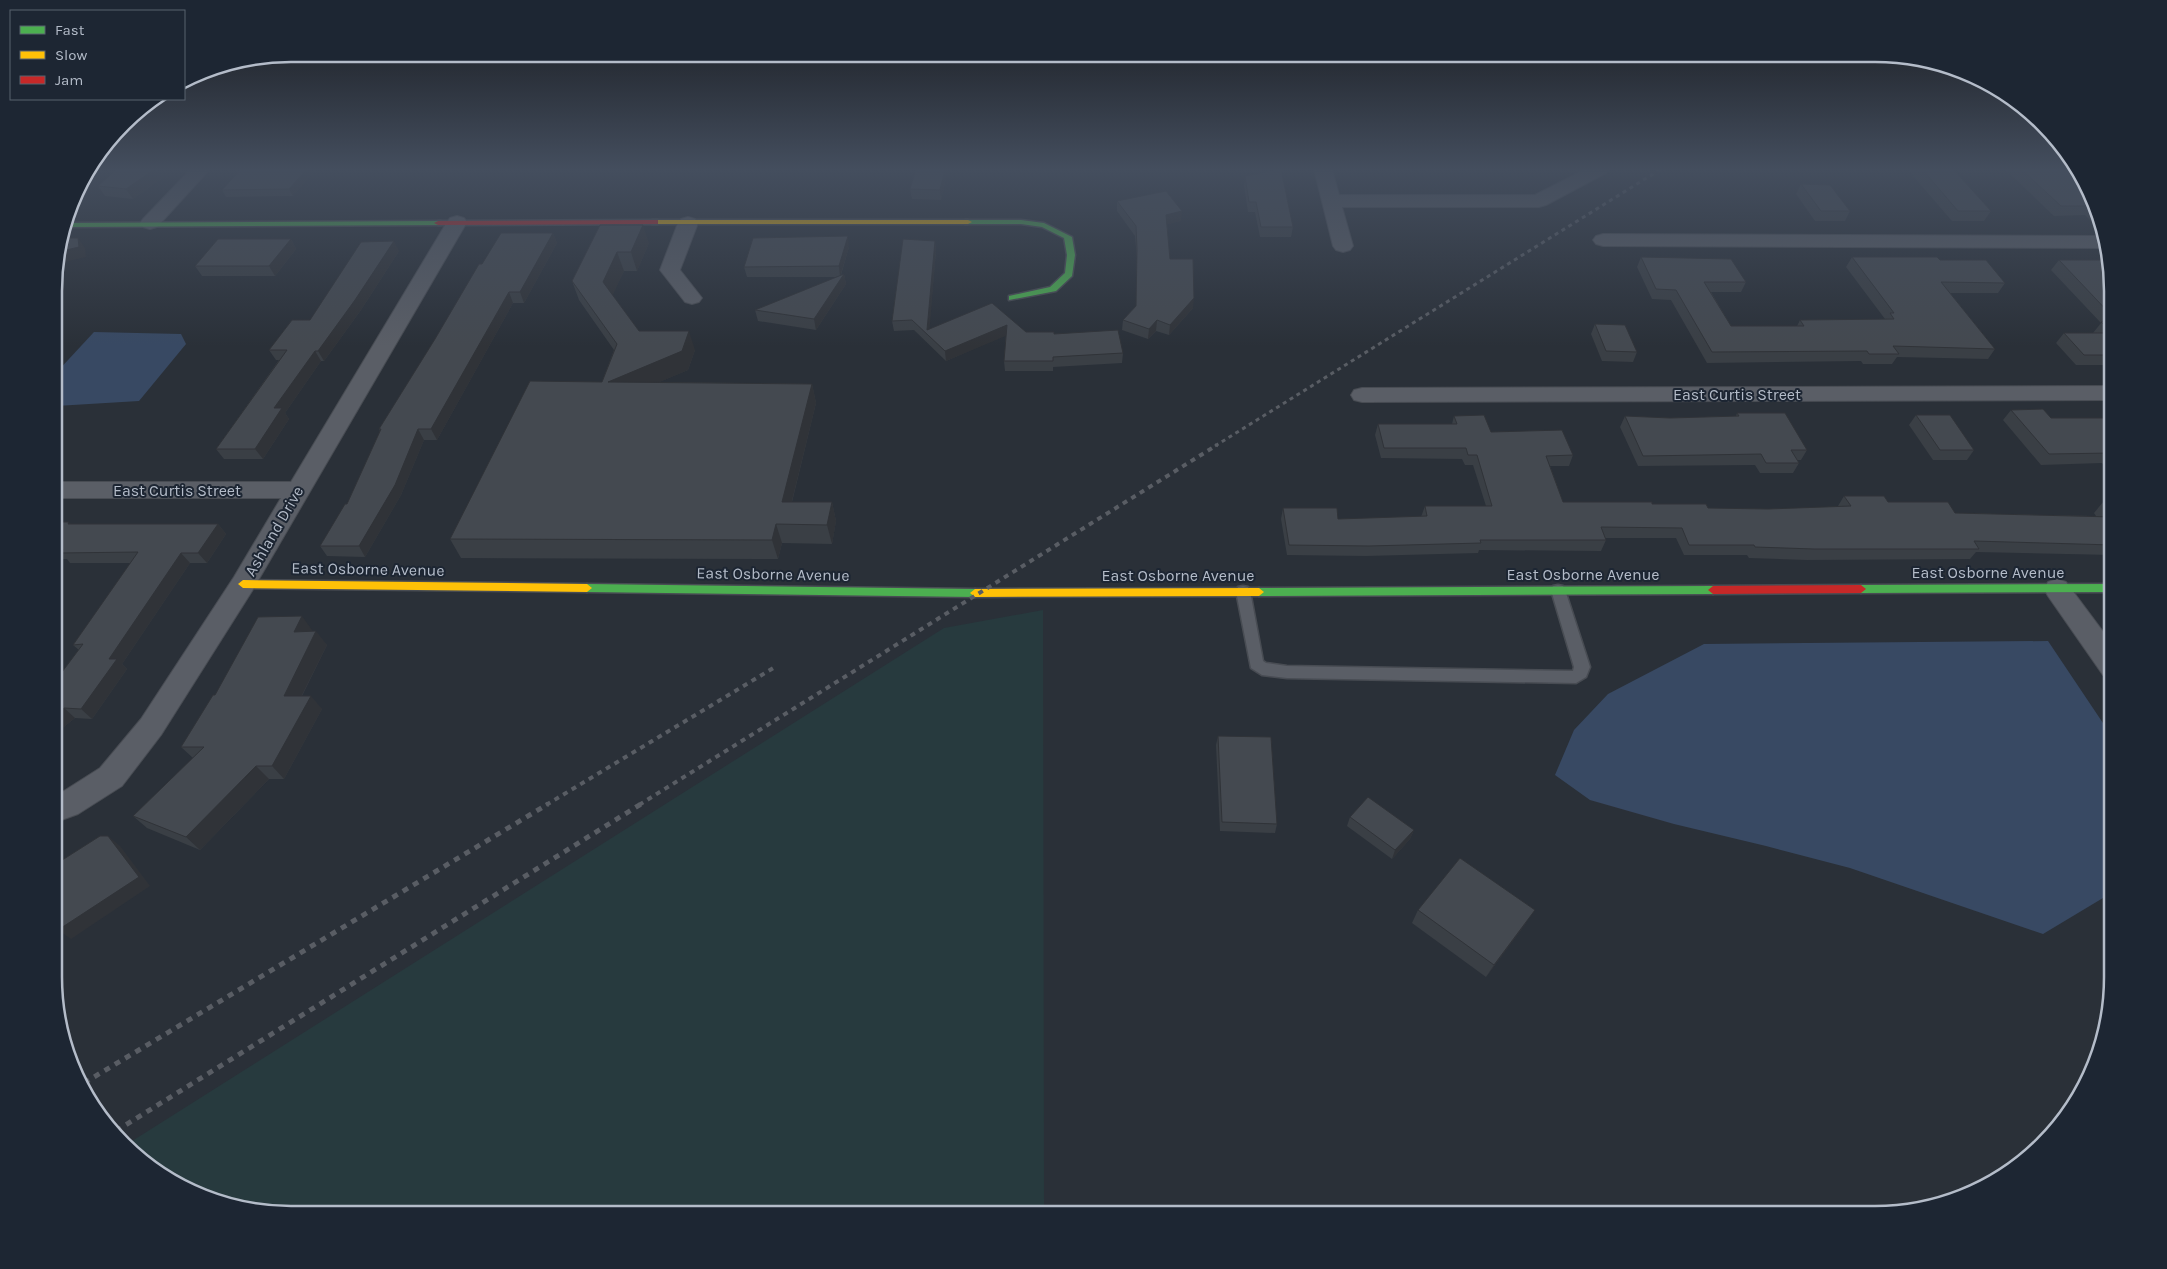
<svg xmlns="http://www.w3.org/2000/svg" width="2167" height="1269" font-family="Karla,sans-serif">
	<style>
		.green { fill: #273a3e }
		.water { fill: #384963 }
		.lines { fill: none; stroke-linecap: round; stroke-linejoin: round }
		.lane-casing { stroke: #484c53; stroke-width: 3 }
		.street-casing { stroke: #484c53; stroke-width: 2 }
		.fast-casing { stroke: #484c53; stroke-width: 3 }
		.slow-casing { stroke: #484c53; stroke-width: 3 }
		.jam-casing { stroke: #484c53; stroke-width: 3 }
		.lane { fill: #5a5e66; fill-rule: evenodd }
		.street { fill: #5a5e66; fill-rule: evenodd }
		.fast { fill: #4caf50; fill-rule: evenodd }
		.slow { fill: #ffc107; fill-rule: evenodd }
		.jam { fill: #c62828; fill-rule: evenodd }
		.rail-far2 { stroke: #595d64; stroke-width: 3; stroke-dasharray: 4 4; stroke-linecap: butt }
		.rail-far1 { stroke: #595d64; stroke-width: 4; stroke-dasharray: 5 5; stroke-linecap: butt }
		.rail { stroke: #595d64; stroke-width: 5; stroke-dasharray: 6 6; stroke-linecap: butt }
		.wall { fill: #3a3f45 }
		.shaded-wall { fill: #303338 }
		.building { fill: #444950; stroke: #303338 }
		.labels { text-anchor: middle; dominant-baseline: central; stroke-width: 4; stroke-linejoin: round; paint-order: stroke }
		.street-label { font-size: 16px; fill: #b4bcc9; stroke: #1d2633 }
		.rim { fill: none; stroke: #b4bcc9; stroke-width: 2.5 }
	</style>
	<rect width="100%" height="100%" fill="#2a3038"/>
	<path class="green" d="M 1043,610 L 1044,1215 L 291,1215 L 230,1207 L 172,1183 L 129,1143 L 944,628 Z"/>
	<g class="water">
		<path d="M 94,332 L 181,334 L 186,344 L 139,401 L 56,406 L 56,373 Z"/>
		<path d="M 2048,641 L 2113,738 L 2113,892 L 2043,934 L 1850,868 L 1766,846 L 1674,824 L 1590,800 L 1555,775 L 1574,730 L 1608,694 L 1704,644 Z"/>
	</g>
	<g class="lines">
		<g class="lane-casing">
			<path id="lane" d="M 1558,585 L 1563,586 L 1565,590 L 1590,667 L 1586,677 L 1576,683 L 1287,678 L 1262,675 L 1251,668 L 1236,591 L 1238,587 L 1243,586 L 1248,587 L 1250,591 L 1263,661 L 1266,663 L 1287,666 L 1573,671 L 1574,667 L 1551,590 L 1553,586 Z"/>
		</g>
		<g class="street-casing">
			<g id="street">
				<path d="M 191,169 L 210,169 L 157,227 L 150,229 L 143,227 L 140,223 L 143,219 Z"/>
				<path d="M 1314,169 L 1332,169 L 1339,195 L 1535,195 L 1586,169 L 1608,169 L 1606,173 L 1546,205 L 1539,207 L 1342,207 L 1353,246 L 1350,250 L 1343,252 L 1336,250 L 1333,246 Z"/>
				<path d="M 457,216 L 464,218 L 467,222 L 252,591 L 161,735 L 122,786 L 78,814 L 56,822 L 56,796 L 100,768 L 141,719 L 234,577 L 281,498 L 56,498 L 56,482 L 291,482 L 447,222 L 450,218 Z"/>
				<path d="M 688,217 L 695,219 L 698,223 L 680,270 L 702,298 L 699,302 L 692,304 L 685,302 L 660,270 L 678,223 L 681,219 Z"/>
				<path d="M 1603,234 L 2105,236 L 2107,248 L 1603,246 L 1596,244 L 1593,240 L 1596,236 Z"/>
				<path d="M 2113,386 L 2113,400 L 1362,402 L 1354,400 L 1351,395 L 1354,390 L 1362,388 Z"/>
				<path d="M 2057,579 L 2066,582 L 2113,645 L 2113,678 L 2103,675 L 2048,596 L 2044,589 L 2048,582 Z"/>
			</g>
		</g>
		<g class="fast-casing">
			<g id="fast">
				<path d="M 965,220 L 1021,220 L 1044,223 L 1072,237 L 1075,255 L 1072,276 L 1056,291 L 1009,300 L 1009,296 L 1050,287 L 1065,273 L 1067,255 L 1064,238 L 1042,227 L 1021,224 L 965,224 Z"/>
				<path d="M 438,221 L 441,221 L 441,225 L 66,227 L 67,223 Z"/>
				<path d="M 587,584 L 975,589 L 980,593 L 975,597 L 587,592 L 582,588 Z"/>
				<path d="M 2113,584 L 2113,592 L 1861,593 L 1856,589 L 1861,585 Z"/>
				<path d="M 1713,586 L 1718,590 L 1713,594 L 1259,596 L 1254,592 L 1259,588 Z"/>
			</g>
		</g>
		<g class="slow-casing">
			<g id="slow">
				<path d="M 652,220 L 968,220 L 972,222 L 968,224 L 652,224 Z"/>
				<path d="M 243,580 L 587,584 L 592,588 L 587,592 L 243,588 L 238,584 Z"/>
				<path d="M 1259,588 L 1264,592 L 1259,596 L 975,597 L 970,593 L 975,589 Z"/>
			</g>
		</g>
		<g class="jam-casing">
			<g id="jam">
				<path d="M 655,220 L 658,220 L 658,224 L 438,225 L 434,223 L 438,221 Z"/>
				<path d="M 1861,585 L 1866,589 L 1861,593 L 1713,594 L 1708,590 L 1713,586 Z"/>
			</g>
		</g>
		<use href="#lane" class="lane"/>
		<use href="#street" class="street"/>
		<use href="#fast" class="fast"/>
		<use href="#slow" class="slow"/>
		<use href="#jam" class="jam"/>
		<path class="rail-far2" d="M 1215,446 L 1661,169"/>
		<g class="rail-far1">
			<path d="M 546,805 L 775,667"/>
			<path d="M 639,805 L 1217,445"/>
		</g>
		<g class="rail">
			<path d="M 84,1083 L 548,804"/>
			<path d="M 116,1131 L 641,804"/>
		</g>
	</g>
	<g class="wall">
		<path d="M 117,169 L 156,169 L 162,178 L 133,199 L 105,196 L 98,186 Z"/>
		<path d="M 241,169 L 316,169 L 293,196 L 226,197 L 222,190 Z"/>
		<path d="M 916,169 L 946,169 L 947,174 L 941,200 L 912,199 L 910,189 Z"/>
		<path d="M 1907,169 L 1953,169 L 1991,211 L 1984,221 L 1952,221 Z"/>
		<path d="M 2005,169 L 2078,169 L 2101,215 L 2102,220 L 2090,220 L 2085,215 L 2054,216 Z"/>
		<path d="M 1245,176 L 1293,227 L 1291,237 L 1260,237 L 1255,212 L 1248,212 L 1244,186 Z"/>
		<path d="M 1801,184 L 1850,211 L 1845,221 L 1815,221 L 1796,194 Z"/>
		<path d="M 1117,201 L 1181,221 L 1167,224 L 1170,259 L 1193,308 L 1169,335 L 1156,331 L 1148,339 L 1122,330 L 1123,320 L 1136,306 L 1137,259 L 1135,236 L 1117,211 Z"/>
		<path d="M 600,225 L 649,243 L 637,271 L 624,271 L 612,295 L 639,331 L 695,350 L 688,370 L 659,382 L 812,384 L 816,403 L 792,502 L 832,502 L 836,521 L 832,544 L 782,543 L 778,559 L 461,558 L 450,539 L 602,382 L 614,350 L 579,300 L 572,281 Z"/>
		<path d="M 553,233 L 557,243 L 524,303 L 513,303 L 437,440 L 424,440 L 401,495 L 365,557 L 327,556 L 320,546 L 347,504 L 380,431 L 379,429 L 482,264 Z"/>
		<path d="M 291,239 L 296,249 L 275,276 L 202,276 L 195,266 Z"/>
		<path d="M 935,241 L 936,251 L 929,329 L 1026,332 L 1054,334 L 1123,353 L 1122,363 L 1053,367 L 1053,371 L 1005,371 L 1004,361 L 1006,335 L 946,361 L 914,330 L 894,331 L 892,321 Z"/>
		<path d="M 849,247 L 841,275 L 844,274 L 846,284 L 816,330 L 758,321 L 755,310 L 837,277 L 747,277 L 744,267 Z"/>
		<path d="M 399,251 L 361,310 L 324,361 L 321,361 L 285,413 L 289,419 L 263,459 L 224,459 L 216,449 L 279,360 L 276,360 L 269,350 L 310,320 Z"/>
		<path d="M 1641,257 L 1746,282 L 1741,292 L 1711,292 L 1731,326 L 1797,326 L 1800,320 L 1885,319 L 1846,267 L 1852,257 L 1940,260 L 2005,283 L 1998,293 L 1950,293 L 1995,349 L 1988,359 L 1897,357 L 1892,364 L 1863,364 L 1861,361 L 1707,363 L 1671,300 L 1652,299 L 1637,267 Z"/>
		<path d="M 2059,260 L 2113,275 L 2113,365 L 2076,365 L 2056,343 L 2064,333 L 2093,333 L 2101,323 L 2051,270 Z"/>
		<path d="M 1595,324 L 1637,352 L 1633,362 L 1602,361 L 1591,334 Z"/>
		<path d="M 2011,410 L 2051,418 L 2113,418 L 2113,477 L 2102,463 L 2041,465 L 2003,420 Z"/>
		<path d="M 1737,413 L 1807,450 L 1801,460 L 1797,460 L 1799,463 L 1793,473 L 1760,473 L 1755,465 L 1638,466 L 1620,427 L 1625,416 L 1670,418 L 1736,416 Z"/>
		<path d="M 1916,415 L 1974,450 L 1967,460 L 1933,460 L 1909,425 Z"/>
		<path d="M 1454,416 L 1491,432 L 1573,455 L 1569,466 L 1550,466 L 1563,502 L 1652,504 L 1708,508 L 1768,509 L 1838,507 L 1838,506 L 1844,496 L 1955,513 L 2096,516 L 2094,513 L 2103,502 L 2113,502 L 2113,555 L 1976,552 L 1970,559 L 1807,560 L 1749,558 L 1747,555 L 1684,555 L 1676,538 L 1605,538 L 1606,540 L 1601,551 L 1479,550 L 1478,553 L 1366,556 L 1287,555 L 1281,519 L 1283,508 L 1338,519 L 1421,517 L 1425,506 L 1486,506 L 1473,465 L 1465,465 L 1462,459 L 1381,458 L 1375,435 L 1378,424 L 1452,424 Z"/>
		<path d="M 56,522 L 72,524 L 218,524 L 226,534 L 207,563 L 190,563 L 122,664 L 127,669 L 92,719 L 75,718 L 56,733 L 79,650 L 73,645 L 131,563 L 70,563 L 67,559 L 56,559 Z"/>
		<path d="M 312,630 L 311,632 L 327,645 L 302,696 L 322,709 L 284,779 L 269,779 L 200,850 L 147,828 L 133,816 L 193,758 L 181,747 L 215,695 Z"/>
		<path d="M 1218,736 L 1277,824 L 1275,833 L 1220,831 L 1216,745 Z"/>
		<path d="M 1350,817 L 1414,830 L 1410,839 L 1392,859 L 1347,826 Z"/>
		<path d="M 1418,910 L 1526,923 L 1486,977 L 1412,923 Z"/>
	</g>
	<g class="shaded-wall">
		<path d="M 155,169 L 162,178 L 133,199 L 126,189 Z"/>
		<path d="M 307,169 L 316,169 L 293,196 L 289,189 Z"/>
		<path d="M 945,169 L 946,169 L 947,174 L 941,200 L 940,190 Z"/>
		<path d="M 1182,211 L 1181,221 L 1165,225 L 1166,215 Z"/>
		<path d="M 643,225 L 649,243 L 637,271 L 631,252 Z"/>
		<path d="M 553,233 L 557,243 L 524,303 L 520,292 Z"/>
		<path d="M 848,236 L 849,247 L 840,277 L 839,266 Z"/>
		<path d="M 78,238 L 85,248 L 86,257 L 56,264 L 56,261 L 58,252 Z"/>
		<path d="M 291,239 L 296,249 L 275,276 L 269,266 Z"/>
		<path d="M 394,241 L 399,251 L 361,310 L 324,361 L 318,351 Z"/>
		<path d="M 935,241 L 936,251 L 929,336 L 927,330 Z"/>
		<path d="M 617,252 L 624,271 L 610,301 L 603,282 Z"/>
		<path d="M 844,274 L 846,284 L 816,330 L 814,319 Z"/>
		<path d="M 509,292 L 513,303 L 437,440 L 431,429 Z"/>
		<path d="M 1194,298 L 1193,308 L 1169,335 L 1170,325 Z"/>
		<path d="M 1157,320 L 1156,331 L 1148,339 L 1149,329 Z"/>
		<path d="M 1007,325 L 1008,335 L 946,361 L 945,351 Z"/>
		<path d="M 689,331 L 695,350 L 688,370 L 615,401 L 608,382 Z"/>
		<path d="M 315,351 L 321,361 L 285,413 L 289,419 L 263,459 L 255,449 L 274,408 Z"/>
		<path d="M 812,384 L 816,403 L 787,521 L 782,502 Z"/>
		<path d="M 418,429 L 424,440 L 401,495 L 365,557 L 359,546 Z"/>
		<path d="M 832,502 L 836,521 L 832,544 L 827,525 Z"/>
		<path d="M 218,524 L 226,534 L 207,563 L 198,553 Z"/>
		<path d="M 776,524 L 782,543 L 778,559 L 772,540 Z"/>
		<path d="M 181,553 L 190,563 L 122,664 L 127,669 L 92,719 L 81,709 L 109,659 Z"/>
		<path d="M 302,616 L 312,630 L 304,646 L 294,632 Z"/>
		<path d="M 316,631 L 327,645 L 295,709 L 284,696 Z"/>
		<path d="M 311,696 L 322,709 L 284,779 L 272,766 Z"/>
		<path d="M 64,708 L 75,718 L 56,733 L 56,715 Z"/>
		<path d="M 256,766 L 269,779 L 200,850 L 186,837 Z"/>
		<path d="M 1414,830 L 1410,839 L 1392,859 L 1395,850 Z"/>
		<path d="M 108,836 L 120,846 L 150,886 L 71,939 L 58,930 Z"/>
		<path d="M 1535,910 L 1526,923 L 1486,977 L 1494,965 Z"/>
	</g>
	<g class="building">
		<path d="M 117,169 L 155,169 L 126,189 L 98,186 Z"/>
		<path d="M 241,169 L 307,169 L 289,189 L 222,190 Z"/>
		<path d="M 916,169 L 945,169 L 940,190 L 910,189 Z"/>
		<path d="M 1281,169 L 1293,227 L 1261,227 L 1256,202 L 1249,202 L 1245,176 Z"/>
		<path d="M 1922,169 L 1953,169 L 1991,211 L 1958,211 Z"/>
		<path d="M 2021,169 L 2078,169 L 2098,211 L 2097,210 L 2092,206 L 2061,206 Z"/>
		<path d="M 1801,184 L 1830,185 L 1850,211 L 1821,211 Z"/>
		<path d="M 1166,191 L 1182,211 L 1166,215 L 1170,259 L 1193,259 L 1194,298 L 1170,325 L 1157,320 L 1149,329 L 1123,320 L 1136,306 L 1137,249 L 1136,226 L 1117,201 Z"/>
		<path d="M 600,225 L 643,225 L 631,252 L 617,252 L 603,282 L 639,331 L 689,331 L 682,351 L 608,382 L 812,384 L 782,502 L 832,502 L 827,525 L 776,524 L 772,540 L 450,539 L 530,381 L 602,382 L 617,344 L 572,281 Z"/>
		<path d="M 501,233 L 553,233 L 520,292 L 509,292 L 431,429 L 418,429 L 395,485 L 359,546 L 320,546 L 345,504 L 347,504 L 381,429 L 379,429 L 435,339 L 479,264 L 482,264 Z"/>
		<path d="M 848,236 L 839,266 L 744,267 L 753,238 Z"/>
		<path d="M 63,238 L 78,238 L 79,247 L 58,252 Z"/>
		<path d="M 218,239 L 291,239 L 269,266 L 195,266 Z"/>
		<path d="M 903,239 L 935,241 L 927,330 L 992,303 L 1026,332 L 1054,332 L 1054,334 L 1118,330 L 1123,353 L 1053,357 L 1053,361 L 1004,361 L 1007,325 L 945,351 L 912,320 L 892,321 Z"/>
		<path d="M 394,241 L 355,300 L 318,351 L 315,351 L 274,408 L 282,408 L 255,449 L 216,449 L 287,350 L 269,350 L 292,320 L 310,320 L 361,242 Z"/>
		<path d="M 1641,257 L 1731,259 L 1746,282 L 1704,282 L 1731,326 L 1804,326 L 1800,320 L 1894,319 L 1890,313 L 1894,313 L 1852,257 L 1937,257 L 1940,260 L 1986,260 L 2005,283 L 1941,282 L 1995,349 L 1893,346 L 1899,354 L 1869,354 L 1867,351 L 1712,352 L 1676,290 L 1656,289 Z"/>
		<path d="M 2059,260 L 2110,260 L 2113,275 L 2113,317 Z"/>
		<path d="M 844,274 L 814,319 L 755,310 Z"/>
		<path d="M 2101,322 L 2113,322 L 2113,355 L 2084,355 L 2064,333 L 2112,333 Z"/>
		<path d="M 1595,324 L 1625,325 L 1637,352 L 1606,351 Z"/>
		<path d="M 2043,409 L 2051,418 L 2113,418 L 2113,455 L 2111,453 L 2049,454 L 2011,410 Z"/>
		<path d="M 1737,413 L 1785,413 L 1807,450 L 1791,450 L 1799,463 L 1766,463 L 1761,454 L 1643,456 L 1625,416 L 1670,418 L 1739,416 Z"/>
		<path d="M 1484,415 L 1491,432 L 1562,430 L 1573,455 L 1546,456 L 1563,502 L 1652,502 L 1652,504 L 1706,504 L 1708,508 L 1768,509 L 1851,506 L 1844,496 L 1884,496 L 1888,502 L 1948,502 L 1955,513 L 2113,517 L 2113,545 L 1974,541 L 1979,549 L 1814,549 L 1755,547 L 1754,545 L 1689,545 L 1682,528 L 1601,527 L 1606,540 L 1480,540 L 1481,543 L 1369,546 L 1289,545 L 1283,508 L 1337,508 L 1338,519 L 1427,516 L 1425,506 L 1492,506 L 1477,455 L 1468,455 L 1466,448 L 1384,448 L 1378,424 L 1457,424 L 1454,416 Z"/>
		<path d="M 1916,415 L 1950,415 L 1974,450 L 1940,450 Z"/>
		<path d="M 2103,502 L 2113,502 L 2113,515 Z"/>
		<path d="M 56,522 L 69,522 L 68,524 L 218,524 L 198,553 L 181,553 L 109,659 L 117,659 L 81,709 L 64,708 L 56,715 L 56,680 L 83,644 L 73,645 L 138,552 L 60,553 L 63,549 L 56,549 Z"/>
		<path d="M 302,616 L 294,632 L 316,631 L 284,696 L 311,696 L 272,766 L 256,766 L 186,837 L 133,816 L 204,747 L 181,747 L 213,695 L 215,695 L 258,617 Z"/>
		<path d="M 1218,736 L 1271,737 L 1277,824 L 1222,822 Z"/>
		<path d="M 1368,797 L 1414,830 L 1395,850 L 1350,817 Z"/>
		<path d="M 100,836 L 108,836 L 139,877 L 58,930 L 56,927 L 56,864 Z"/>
		<path d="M 1460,858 L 1535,910 L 1494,965 L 1418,910 Z"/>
	</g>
	<linearGradient id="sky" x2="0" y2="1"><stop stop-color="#171a1f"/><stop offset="0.49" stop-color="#444e5e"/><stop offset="1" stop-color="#444e5e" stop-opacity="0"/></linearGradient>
	<rect width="2167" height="346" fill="url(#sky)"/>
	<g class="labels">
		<g class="street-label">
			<text x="1737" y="394">East Curtis Street</text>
			<text x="177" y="490">East Curtis Street</text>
			<text transform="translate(274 531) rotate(-60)">Ashland Drive</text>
			<text transform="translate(368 569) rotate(1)">East Osborne Avenue</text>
			<text x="1988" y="572">East Osborne Avenue</text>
			<text transform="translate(773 574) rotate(1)">East Osborne Avenue</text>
			<text x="1583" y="574">East Osborne Avenue</text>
			<text x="1178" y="575">East Osborne Avenue</text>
		</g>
	</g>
	<path d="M0 0H2167V1269H0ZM291 62H1875A229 229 0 0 1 2104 291V977A229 229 0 0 1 1875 1206H291A229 229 0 0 1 62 977V291A229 229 0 0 1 291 62Z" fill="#1d2633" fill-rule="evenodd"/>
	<path class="rim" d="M291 62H1875A229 229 0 0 1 2104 291V977A229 229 0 0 1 1875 1206H291A229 229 0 0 1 62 977V291A229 229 0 0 1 291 62Z"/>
	<rect x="10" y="10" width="175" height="90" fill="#1d2633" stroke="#59626f"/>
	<rect x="20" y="26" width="25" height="8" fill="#4caf50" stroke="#59626f"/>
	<text x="55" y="35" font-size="15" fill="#b4bcc9">Fast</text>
	<rect x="20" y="51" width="25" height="8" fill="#ffc107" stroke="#59626f"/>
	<text x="55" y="60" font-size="15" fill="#b4bcc9">Slow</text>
	<rect x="20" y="76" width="25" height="8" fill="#c62828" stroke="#59626f"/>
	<text x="55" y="85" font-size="15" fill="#b4bcc9">Jam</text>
</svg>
